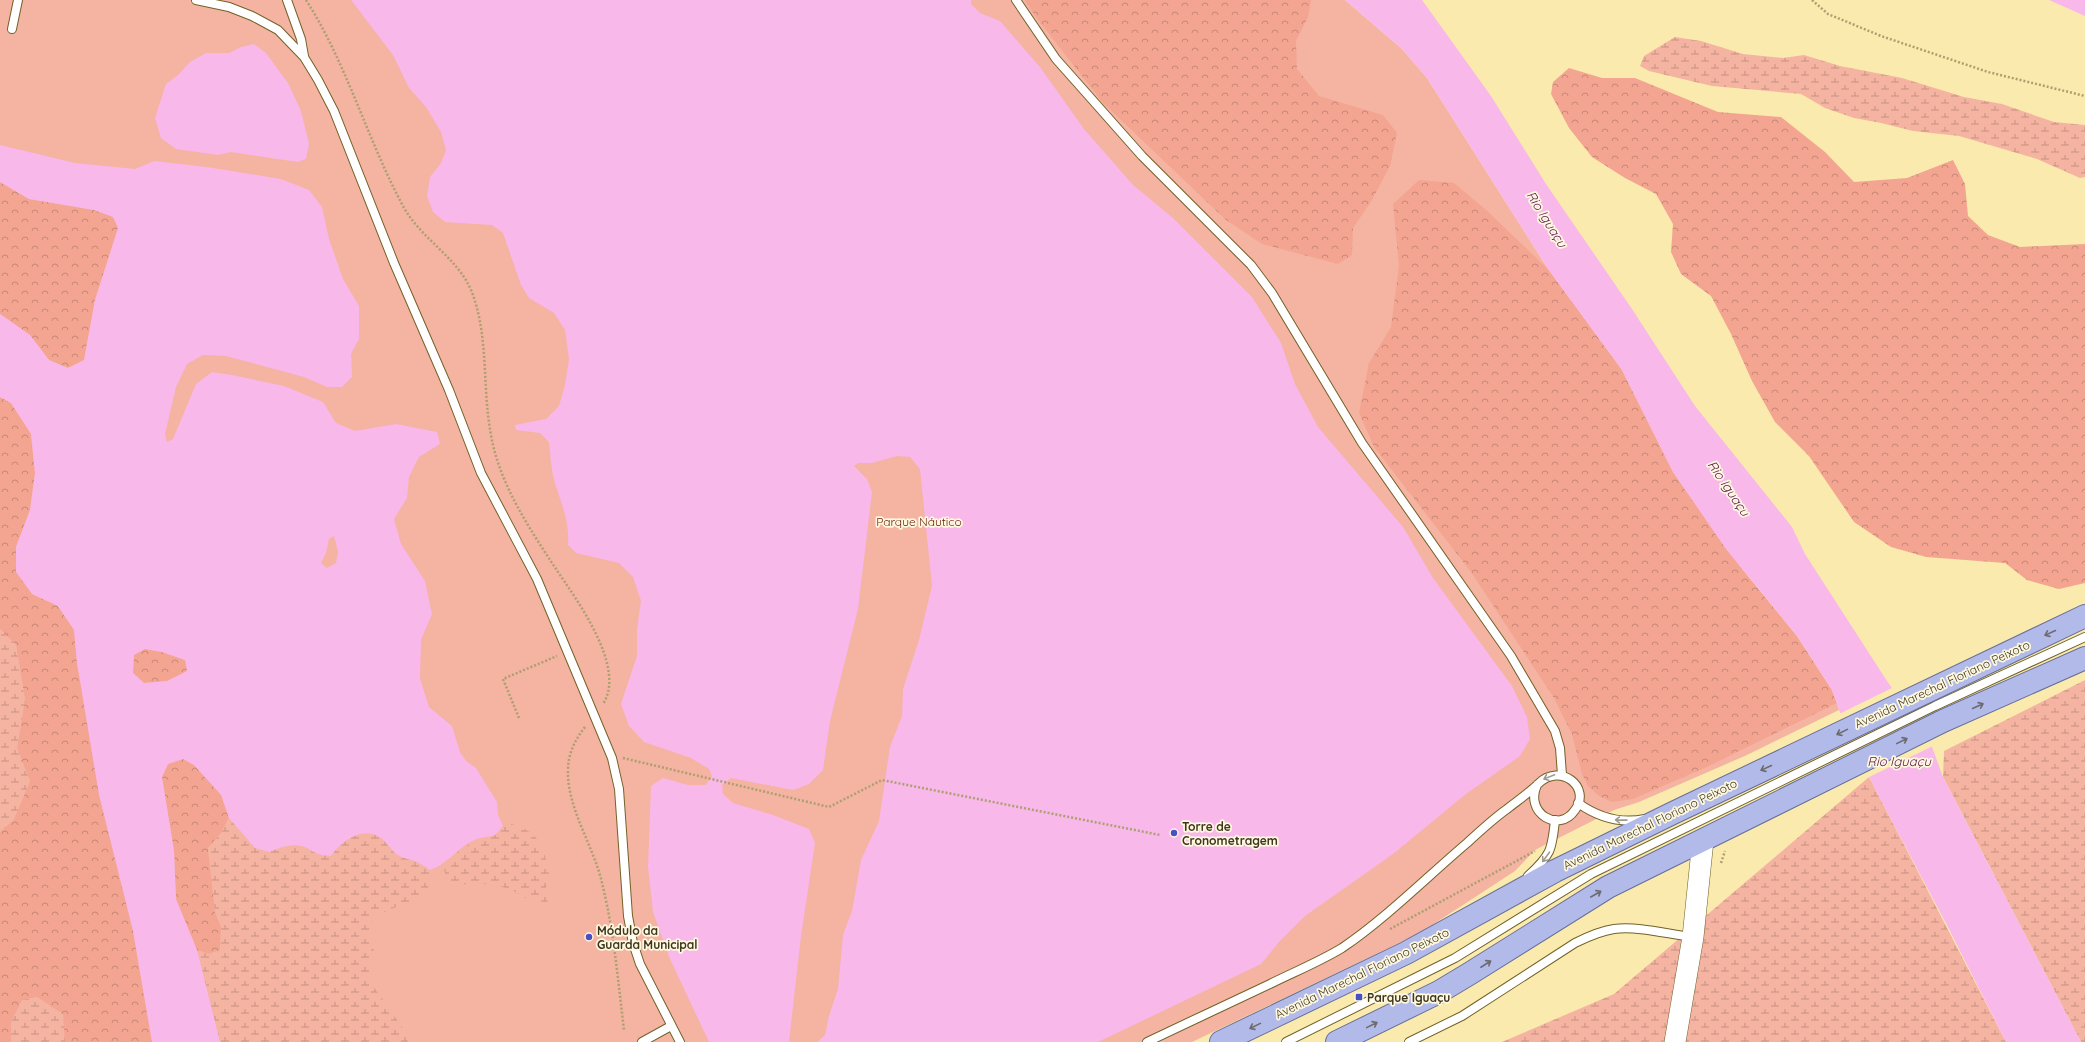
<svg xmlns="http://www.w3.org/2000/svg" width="2085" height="1042" font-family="Quicksand,sans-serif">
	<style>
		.green { fill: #f5b3a2 }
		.forest { fill: url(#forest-crowns) }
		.wetland { fill: url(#wetland-marsh) }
		.water { fill: #f8b8e9; fill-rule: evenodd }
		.pier { fill: #fbeaad }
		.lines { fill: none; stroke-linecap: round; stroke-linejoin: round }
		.service-casing { stroke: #716227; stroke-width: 10 }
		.tertiary-casing { stroke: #716227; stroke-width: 22 }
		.primary-casing { stroke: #676e98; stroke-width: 24 }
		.path { stroke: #ac9f71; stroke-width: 2.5; stroke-dasharray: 2 2; stroke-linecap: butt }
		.service { stroke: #fff; stroke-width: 8 }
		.tertiary { stroke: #fff; stroke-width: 21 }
		.primary { stroke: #b2bae9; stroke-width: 22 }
		.oneway { stroke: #6c6b6f }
		.oneway2 { stroke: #9e9a8e }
		.poi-dot { fill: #4950c6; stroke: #fef8e0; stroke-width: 1.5 }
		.labels { text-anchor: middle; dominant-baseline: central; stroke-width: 3.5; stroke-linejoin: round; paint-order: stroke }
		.park-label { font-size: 12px; fill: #6c1c07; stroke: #fef8e0 }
		.street-label { font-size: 12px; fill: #3d361d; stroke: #fef8e0 }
		.poi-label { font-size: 12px; font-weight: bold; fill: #3d361d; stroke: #fef8e0; text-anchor: start }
		.water-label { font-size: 13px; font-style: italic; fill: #57174d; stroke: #fef8e0 }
	</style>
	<defs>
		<pattern id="forest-crowns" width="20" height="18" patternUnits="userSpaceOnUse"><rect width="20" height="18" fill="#f3a591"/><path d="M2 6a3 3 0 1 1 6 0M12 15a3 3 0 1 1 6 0" fill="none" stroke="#c68776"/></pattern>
		<pattern id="wetland-marsh" width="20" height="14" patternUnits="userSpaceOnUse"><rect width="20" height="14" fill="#f5b3a2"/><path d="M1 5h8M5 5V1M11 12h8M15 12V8" fill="none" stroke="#c89283"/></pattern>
	</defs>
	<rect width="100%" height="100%" fill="#fbeaad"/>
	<path class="green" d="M 0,0 L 1345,0 L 1402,49 L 1427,78 L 1548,269 L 1622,370 L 1673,472 L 1837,703 L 1839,710 L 1747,755 L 1639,802 L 1614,810 L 1535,850 L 1515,871 L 1420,933 L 1192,1042 L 0,1042 Z"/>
	<g class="forest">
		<path d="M 1025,0 L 1311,0 L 1308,17 L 1296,41 L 1297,69 L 1319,96 L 1383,115 L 1397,133 L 1390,166 L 1372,200 L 1353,228 L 1352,255 L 1338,264 L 1262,244 L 1226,220 L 1103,103 L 1035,16 Z"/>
		<path d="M 1569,68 L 1602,78 L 1635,78 L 1718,112 L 1781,117 L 1825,152 L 1854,182 L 1907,178 L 1953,160 L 1965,184 L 1968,216 L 1988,235 L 2020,247 L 2085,244 L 2085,583 L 2059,589 L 2027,580 L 2005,563 L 1926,557 L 1891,547 L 1854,522 L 1809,456 L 1775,422 L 1752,381 L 1731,334 L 1711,296 L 1681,274 L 1671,252 L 1673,224 L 1656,194 L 1625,178 L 1592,157 L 1569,128 L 1551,94 L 1553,82 Z"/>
		<path d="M 1419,180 L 1454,183 L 1485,209 L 1548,269 L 1622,370 L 1673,472 L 1726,549 L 1797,636 L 1832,690 L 1837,703 L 1709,766 L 1633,799 L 1612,802 L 1599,796 L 1588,786 L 1582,774 L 1572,734 L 1554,698 L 1471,572 L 1374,447 L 1359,413 L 1369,363 L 1391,327 L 1399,266 L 1393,204 Z"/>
		<path d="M 0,182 L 29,199 L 94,210 L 114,217 L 118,228 L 95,300 L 84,360 L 68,368 L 49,360 L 30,335 L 0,314 Z"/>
		<path d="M 0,397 L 11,403 L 31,434 L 35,473 L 30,510 L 16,547 L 32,594 L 58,606 L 74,630 L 77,663 L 133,931 L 152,1042 L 65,1042 L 11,1022 L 11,1042 L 0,1042 L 0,832 L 14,819 L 30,781 L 17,748 L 25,699 L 16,645 L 0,629 Z"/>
		<path d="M 145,649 L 162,652 L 185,660 L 188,671 L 167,681 L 144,683 L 133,673 L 134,654 Z"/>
		<path d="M 183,759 L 194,765 L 222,795 L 229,818 L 221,833 L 208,848 L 215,912 L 221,927 L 220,950 L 209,954 L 197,950 L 176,899 L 174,851 L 162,777 L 168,764 Z"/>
	</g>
	<g class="wetland">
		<path d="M 1675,37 L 1701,41 L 1743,54 L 1783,58 L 1804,55 L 1840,66 L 1902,78 L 1964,97 L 2002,104 L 2054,122 L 2085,125 L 2085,177 L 2080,178 L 2037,159 L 1959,136 L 1913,131 L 1881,123 L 1854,118 L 1825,108 L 1801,94 L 1712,86 L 1649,71 L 1640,66 L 1644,56 Z"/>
		<path d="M 0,629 L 16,645 L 25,699 L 17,748 L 30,781 L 14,819 L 0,832 Z"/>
		<path d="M 2085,680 L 2085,1042 L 2081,1042 L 1943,777 L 1944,751 Z"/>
		<path d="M 1869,777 L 2006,1042 L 1502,1042 L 1614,994 Z"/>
		<path d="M 229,818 L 255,848 L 269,852 C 281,847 294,842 307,848 C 318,854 318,855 331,856 C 341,842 360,827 378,836 C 386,841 390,848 396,854 C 401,858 411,859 417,862 C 421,864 426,867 430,870 L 431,878 L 426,895 L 372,917 L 370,933 L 374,949 L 369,967 L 371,983 L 404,1030 L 408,1042 L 220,1042 L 197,950 L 209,954 L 220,950 L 221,927 L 215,912 L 208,848 L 221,833 Z"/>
		<path d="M 509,823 C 543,833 544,848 550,879 C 542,891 546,898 551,909 C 536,908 528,898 515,892 C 496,882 474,883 453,885 L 447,881 L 443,865 C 462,847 470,841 495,835 L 503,826 Z"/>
		<path d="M 37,997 L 63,1014 L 65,1042 L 11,1042 L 11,1022 L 22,1000 Z"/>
	</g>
	<g class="water">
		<path d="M 351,0 L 971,0 L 971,4 L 980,13 L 1000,21 L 1040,67 L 1084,129 L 1133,185 L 1173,218 L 1252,297 L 1281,343 L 1295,384 L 1318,427 L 1403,527 L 1433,578 L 1512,686 L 1527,717 L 1530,739 L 1520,756 L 1466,794 L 1393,854 L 1305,916 L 1279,942 L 1261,964 L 1098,1042 L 817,1042 L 825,1035 L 829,1016 L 838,989 L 843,935 L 852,911 L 861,860 L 879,821 L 890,747 L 902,716 L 903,689 L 919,640 L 932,586 L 920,469 L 910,457 L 897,456 L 872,463 L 858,463 L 854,466 L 867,479 L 872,492 L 858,609 L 830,721 L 823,770 L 809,784 L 793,790 L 731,778 L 722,785 L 723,794 L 733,803 L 773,815 L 809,829 L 815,843 L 801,936 L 789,1042 L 709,1042 L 670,959 L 653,912 L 648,867 L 651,786 L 663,778 L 688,785 L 706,785 L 712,776 L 709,769 L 691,758 L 644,742 L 629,726 L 621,704 L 637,656 L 637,629 L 641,601 L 633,577 L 619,563 L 576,553 L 568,545 C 570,519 559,499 553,476 C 551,465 550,453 549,442 L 540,433 L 516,430 L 515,425 L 546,419 L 559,406 L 565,385 L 569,359 L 565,330 L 554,313 L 529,298 L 521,285 L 503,233 L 492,225 L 445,222 L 433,212 L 427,196 L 430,177 L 441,163 L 446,150 L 441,132 L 426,107 L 409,88 L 393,55 Z"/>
		<path d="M 1345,0 L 1422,0 L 1491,96 L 1546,184 L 1632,309 L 1695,406 L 1792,527 L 1805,554 L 1887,681 L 1931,744 L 1943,777 L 2081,1042 L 2006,1042 L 1950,931 L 1875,789 L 1839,710 L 1832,690 L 1797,636 L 1726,549 L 1673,472 L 1622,370 L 1548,269 L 1427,78 L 1402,49 Z"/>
		<path d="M 2049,0 L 2085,0 L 2085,16 Z"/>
		<path d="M 254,44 L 266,53 L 288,83 L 301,111 L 309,144 L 306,159 L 298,162 L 231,152 L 218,155 L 176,149 L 161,138 L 155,118 L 166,84 L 178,75 L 190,62 L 206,53 L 229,53 L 241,47 Z"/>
		<path d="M 0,145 L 75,163 L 135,169 L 154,161 L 207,167 L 281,179 L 309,190 L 322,207 L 329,239 L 343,279 L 359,306 L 359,339 L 351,354 L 352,377 L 342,387 L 327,387 L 304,377 L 226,356 L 203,355 L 187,364 L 176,387 L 165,434 L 167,442 L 173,439 L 196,384 L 212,372 L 232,375 L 284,386 L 323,402 L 336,423 L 355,431 L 396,424 L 437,432 L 440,444 L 419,457 L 409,477 L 407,498 L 394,519 L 401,544 L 425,581 L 432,614 L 421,640 L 420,679 L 429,707 L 452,726 L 460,752 L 466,761 L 476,768 L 497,802 L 498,815 L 503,826 L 495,835 C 489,837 482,837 477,839 C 458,846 450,863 430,870 C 426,867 421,864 417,862 C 411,859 401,858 396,854 C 390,848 386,841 378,836 C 360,827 341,842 331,856 C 318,855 318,854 307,848 C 295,842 281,847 269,852 L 255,848 L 229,818 L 221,795 L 194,765 L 183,759 L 168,764 L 162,777 L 174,851 L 176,899 L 197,950 L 220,1042 L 152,1042 L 133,931 L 99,795 L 77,663 L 74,630 L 58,606 L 32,594 L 16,572 L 16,547 L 30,510 L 35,473 L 31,434 L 11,403 L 0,397 L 0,314 L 30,335 L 49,360 L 68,368 L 84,360 L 95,300 L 118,228 L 113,217 L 94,210 L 29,199 L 0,182 ZM 334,536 L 338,552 L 336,563 L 327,568 L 321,563 L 326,553 L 329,539 ZM 145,649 L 162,652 L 185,660 L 187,671 L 167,681 L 144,683 L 133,673 L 134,655 Z"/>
	</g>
	<path class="pier" d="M 1894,687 L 1933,746 L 1867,778 L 1839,714 Z"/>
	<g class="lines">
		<g class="service-casing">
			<g id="service">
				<path d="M 196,0 L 229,7 L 252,16 L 278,30 L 304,57 L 318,80 L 334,111 L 394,263 L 449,390 L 481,473 L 537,579 L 612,758 L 619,789 L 628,916 L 633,943 L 640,964 L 680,1042"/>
				<path d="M 287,0 L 301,39 L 304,56"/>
				<path d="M 1016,0 L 1056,59 L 1088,95 L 1142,156 L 1251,265 L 1272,293 L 1362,443 L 1511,656 L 1555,731 L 1560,748 L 1562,775"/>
				<path d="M 12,29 L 18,0"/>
				<path d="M 1578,803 C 1599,818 1620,824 1645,819"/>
				<path d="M 1528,876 C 1551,855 1552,850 1555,820"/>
				<path d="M 642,1042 L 671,1026"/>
				<path d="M 1147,1042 C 1188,1023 1229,1003 1270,984 C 1294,972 1319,962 1342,948 C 1384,920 1428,876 1467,843 C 1480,831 1493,819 1507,809 C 1517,801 1529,793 1538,784 C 1560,762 1592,787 1575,810 C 1559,834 1524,813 1537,785"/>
				<path d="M 1286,1042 L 1455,958 L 1591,874 L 1935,706 L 2085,637"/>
				<path d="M 1409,1042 L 1462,1016 L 1575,943 C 1587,937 1600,931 1614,929 C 1639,926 1667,934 1692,937"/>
			</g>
		</g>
		<g class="tertiary-casing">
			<path id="tertiary" d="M 1675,1042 L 1693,937 L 1703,840"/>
		</g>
		<g class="primary-casing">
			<g id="primary">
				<path d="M 1221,1042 L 1406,953 L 1555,871 L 1673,813 L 2085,616"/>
				<path d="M 1337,1042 L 1439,992 L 1469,974 L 1608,887 L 1943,721 L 2085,658"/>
			</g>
		</g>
		<g class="path">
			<path d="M 306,0 C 347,64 367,139 403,206 C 421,240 460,258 473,295 C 489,341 482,388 491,435 C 499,483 529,528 556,569 C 576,599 627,667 603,704"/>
			<path d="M 1812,0 L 1828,14 L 1881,36 L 1988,72 L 2085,96"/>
			<path d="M 519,718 L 503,679 L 557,656"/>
			<path d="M 585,727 C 575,740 568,753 568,771 C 567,808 594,847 602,883 C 614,931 618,981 624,1030"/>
			<path d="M 623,758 L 829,807 L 882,780 L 1160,835"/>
			<path d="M 1721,863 L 1725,851"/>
			<path d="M 1390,929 L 1535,851"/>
		</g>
		<use href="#service" class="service"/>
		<use href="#tertiary" class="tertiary"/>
		<use href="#primary" class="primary"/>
	</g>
	<defs><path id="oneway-shaft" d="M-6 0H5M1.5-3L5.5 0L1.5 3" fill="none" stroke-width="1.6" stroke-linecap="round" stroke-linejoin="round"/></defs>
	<g class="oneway">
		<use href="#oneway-shaft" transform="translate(2050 633) rotate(155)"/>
		<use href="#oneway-shaft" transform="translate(1978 706) rotate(-24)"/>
		<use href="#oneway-shaft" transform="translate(1842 732) rotate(154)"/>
		<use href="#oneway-shaft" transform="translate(1902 741) rotate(-26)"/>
		<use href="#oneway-shaft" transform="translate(1766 768) rotate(155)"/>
		<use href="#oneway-shaft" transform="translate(1596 894) rotate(-30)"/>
		<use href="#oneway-shaft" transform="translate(1486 964) rotate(-33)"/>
		<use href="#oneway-shaft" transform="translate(1372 1025) rotate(-26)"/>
		<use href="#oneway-shaft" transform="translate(1255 1026) rotate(154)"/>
	</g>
	<g class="oneway2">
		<use href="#oneway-shaft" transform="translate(1549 777) rotate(158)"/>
		<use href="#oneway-shaft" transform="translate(1621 820) rotate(-179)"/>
		<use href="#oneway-shaft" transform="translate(1546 857) rotate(126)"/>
	</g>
	<g class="poi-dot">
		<circle cx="1174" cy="833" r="4"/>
		<circle cx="589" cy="937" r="4"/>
		<rect x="1355" y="993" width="8" height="8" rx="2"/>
	</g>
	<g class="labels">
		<g class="park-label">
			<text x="919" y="521">Parque Náutico</text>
		</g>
		<g class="street-label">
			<text transform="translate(1942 684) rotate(-25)">Avenida Marechal Floriano Peixoto</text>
			<text transform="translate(1650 824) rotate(-26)">Avenida Marechal Floriano Peixoto</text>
			<text transform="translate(1362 973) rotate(-26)">Avenida Marechal Floriano Peixoto</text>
		</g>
		<g class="poi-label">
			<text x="1182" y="826">Torre de<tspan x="1182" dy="14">Cronometragem</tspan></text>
			<text x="597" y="930">Módulo da<tspan x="597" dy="14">Guarda Municipal</tspan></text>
			<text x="1367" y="997">Parque Iguaçu</text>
		</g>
		<g class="water-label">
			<text transform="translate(1547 219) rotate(58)">Rio Iguaçu</text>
			<text transform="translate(1729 488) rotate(56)">Rio Iguaçu</text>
			<text x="1899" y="761">Rio Iguaçu</text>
		</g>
	</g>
</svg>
